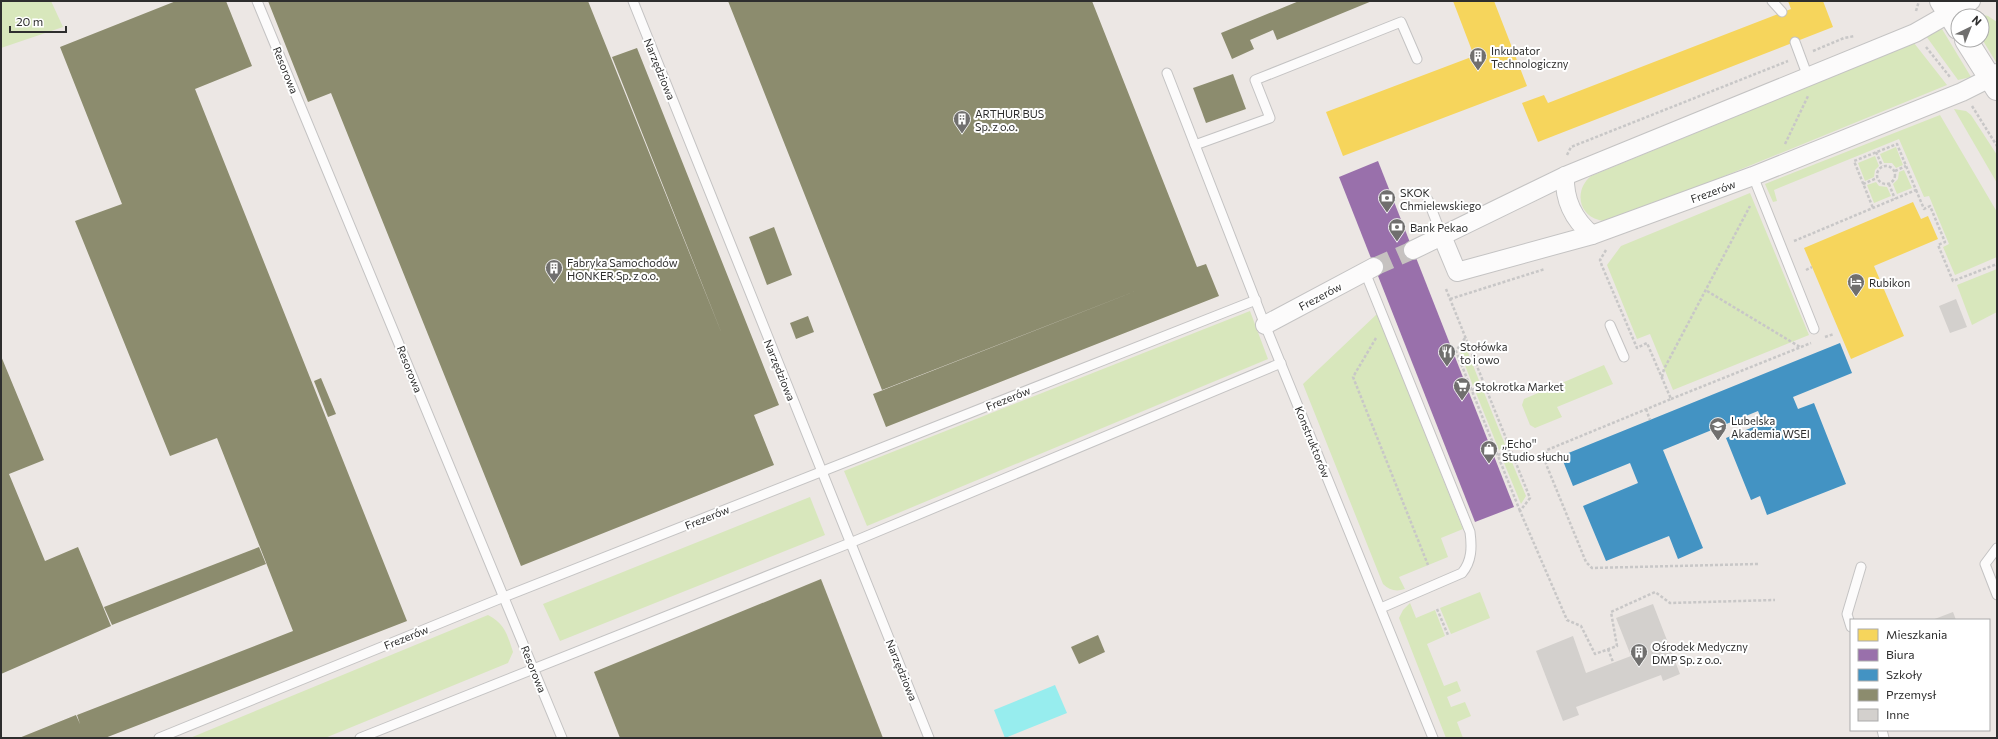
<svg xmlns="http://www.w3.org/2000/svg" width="1998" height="739" font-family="Commissioner,sans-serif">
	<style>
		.green { fill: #d8e7bc }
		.water { fill: #97edee }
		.homes { fill: #f6d55c }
		.offices { fill: #9970ab }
		.schools { fill: #4393c3 }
		.industry { fill: #8c8c6e }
		.building { fill: #d3d0cd }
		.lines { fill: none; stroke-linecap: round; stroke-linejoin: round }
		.minor-tunnel { stroke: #c6c2c0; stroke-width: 18; stroke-dasharray: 18 9; stroke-linecap: butt }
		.service-casing { stroke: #c4c3c3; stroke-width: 11 }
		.minor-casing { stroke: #c4c3c3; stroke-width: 20 }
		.secondary-casing { stroke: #c4c3c3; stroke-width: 24 }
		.path { stroke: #c8c7c7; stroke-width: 2.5; stroke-dasharray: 3 2; stroke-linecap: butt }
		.service { stroke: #fcfbfb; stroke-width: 9 }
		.minor { stroke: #fcfbfb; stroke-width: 18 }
		.secondary { stroke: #fcfbfb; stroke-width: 22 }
		.labels { text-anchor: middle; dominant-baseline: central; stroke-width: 4; stroke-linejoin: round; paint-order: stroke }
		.poi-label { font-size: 11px; fill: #2e2e2e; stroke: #fff; text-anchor: start }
		.street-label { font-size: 11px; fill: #2e2e2e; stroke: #fff }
	</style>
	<rect width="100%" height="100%" fill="#ece7e4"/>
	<g class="green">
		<path d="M 1,1 L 51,1 L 63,27 L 1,48 Z"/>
		<path d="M 1976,13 L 1988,16 L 1997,22 L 1996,62 L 1982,39 L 1982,16 L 1969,16 Z"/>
		<path d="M 1942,29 L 1971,77 L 1958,80 L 1926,36 Z"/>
		<path d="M 1914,43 L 1947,85 L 1617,220 C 1611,220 1604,222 1599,220 C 1577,214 1575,189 1591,176 Z"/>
		<path d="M 1954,109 L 1966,111 L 1971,115 L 1997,155 L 1997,183 Z"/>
		<path d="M 1940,115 L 1997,212 L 1997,257 L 1955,275 L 1943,247 L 1949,244 L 1929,196 L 1924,197 L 1899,139 L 1774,190 L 1777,201 L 1773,202 L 1765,184 Z"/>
		<path d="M 1896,147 L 1903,165 L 1896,168 L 1892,163 L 1884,163 L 1880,154 Z"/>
		<path d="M 1875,156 L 1879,166 L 1875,170 L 1874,177 L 1865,181 L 1858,163 Z"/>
		<path d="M 1904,170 L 1912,188 L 1897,194 L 1893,184 L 1898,179 L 1899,172 Z"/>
		<path d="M 1876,182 L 1879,186 L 1887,187 L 1891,196 L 1874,203 L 1867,185 Z"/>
		<path d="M 1750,193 L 1809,335 L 1673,390 L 1650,334 L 1637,339 L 1607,265 L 1621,246 Z"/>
		<path d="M 1997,269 L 1997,312 L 1972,325 L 1957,285 Z"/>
		<path d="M 1250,311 L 1268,359 L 867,526 L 844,471 Z"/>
		<path d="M 1377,314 L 1463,529 L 1441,538 L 1448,557 L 1399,577 L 1405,589 C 1396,592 1389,590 1383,584 L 1303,384 Z"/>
		<path d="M 1465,345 L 1480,383 L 1473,386 L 1460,352 Z"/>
		<path d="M 1604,365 L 1613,384 L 1557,407 L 1562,417 L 1535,428 L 1530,425 L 1522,405 L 1524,399 Z"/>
		<path d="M 1483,390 L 1506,447 L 1499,450 L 1476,393 Z"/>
		<path d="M 1509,455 L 1526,496 L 1521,504 L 1502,458 Z"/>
		<path d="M 810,497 L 825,535 L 560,641 L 543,604 Z"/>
		<path d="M 1480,592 L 1490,618 L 1451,634 L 1440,608 Z"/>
		<path d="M 1410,603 L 1416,618 L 1435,610 L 1445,636 L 1427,644 L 1444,686 L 1457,681 L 1461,691 L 1447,697 L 1451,707 L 1465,702 L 1471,716 L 1457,722 L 1463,738 L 1446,738 L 1399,618 L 1403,610 Z"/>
		<path d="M 488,615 C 505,624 507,634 513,652 L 508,663 L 325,738 L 190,738 Z"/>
	</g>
	<path class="water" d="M 1055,685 L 1067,713 L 1005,738 L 994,710 Z"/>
	<g class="homes">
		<path d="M 1453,1 L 1494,1 L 1527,86 L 1343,156 L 1326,112 L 1474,56 Z"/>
		<path d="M 1788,1 L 1823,1 L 1833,27 L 1538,142 L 1522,103 L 1544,95 L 1548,103 L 1791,9 Z"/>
		<path d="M 1913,202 L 1921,219 L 1928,216 L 1938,239 L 1874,266 L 1904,336 L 1851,359 L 1804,248 Z"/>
	</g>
	<path class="offices" d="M 1378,161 L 1514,507 L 1475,522 L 1339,177 Z"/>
	<path class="schools" d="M 1840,343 L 1852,373 L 1793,397 L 1798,409 L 1814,403 L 1846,484 L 1767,515 L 1760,496 L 1751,500 L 1726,438 L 1763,423 L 1758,411 L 1663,450 L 1703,548 L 1678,559 L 1669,536 L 1606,561 L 1583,506 L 1638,483 L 1630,463 L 1573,486 L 1561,456 Z"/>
	<g class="industry">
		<path d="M 176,1 L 226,1 L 252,66 L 195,89 L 407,621 L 105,738 L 19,738 L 76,715 L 80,724 L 77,715 L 293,631 L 217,438 L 170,456 L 75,221 L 122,204 L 60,47 Z"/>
		<path d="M 268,1 L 588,1 L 722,334 L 612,57 L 637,48 L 779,405 L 754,415 L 774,465 L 521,566 L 331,93 L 308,102 Z"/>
		<path d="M 728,1 L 1092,1 L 1197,267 L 1206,264 L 1219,296 L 886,427 L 873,394 L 1146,287 L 882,390 Z"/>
		<path d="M 1299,1 L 1372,1 L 1277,40 L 1273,30 L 1250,40 L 1254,49 L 1232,59 L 1221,33 Z"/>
		<path d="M 1233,74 L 1246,109 L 1206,123 L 1193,88 Z"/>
		<path d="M 774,227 L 792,275 L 767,285 L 749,237 Z"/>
		<path d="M 808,316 L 814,332 L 796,339 L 790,323 Z"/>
		<path d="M 1,356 L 44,460 L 9,474 L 45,561 L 78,547 L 111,626 L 1,674 Z"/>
		<path d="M 321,378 L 336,414 L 328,417 L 314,381 Z"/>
		<path d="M 259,547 L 266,564 L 112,625 L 104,607 Z"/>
		<path d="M 821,579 L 883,738 L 620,738 L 594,672 Z"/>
		<path d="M 1098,635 L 1105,652 L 1079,664 L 1071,647 Z"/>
	</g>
	<g class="building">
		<path d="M 1956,299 L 1967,327 L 1950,333 L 1939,306 Z"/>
		<path d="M 1653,604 L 1680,674 L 1663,681 L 1661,675 L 1576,707 L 1579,715 L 1563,721 L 1536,651 L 1573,636 L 1586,673 L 1631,656 L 1616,618 Z"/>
		<path d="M 1953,612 L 1956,620 L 1932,620 Z"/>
	</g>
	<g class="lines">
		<path class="minor-tunnel" d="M 1374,267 L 1413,250"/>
		<g class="service-casing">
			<g id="service">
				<path d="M 257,1 L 562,738"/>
				<path d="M 633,1 L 929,738"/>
				<path d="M 1772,1 L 1782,12"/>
				<path d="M 1795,42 L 1808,77"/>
				<path d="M 1167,73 L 1265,325 L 1433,738"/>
				<path d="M 1195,145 L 1270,118 L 1255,80 L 1401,22 L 1417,59"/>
				<path d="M 1753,176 L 1814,329"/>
				<path d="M 1428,200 L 1442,236"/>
				<path d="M 1365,272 L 1470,532 C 1472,547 1472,561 1462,573 L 1381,608"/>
				<path d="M 1610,325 L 1624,357"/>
				<path d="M 1997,548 L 1985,564 L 1997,595"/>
				<path d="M 1851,627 L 1847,614 L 1861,567"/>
				<path d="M 1882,730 L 1884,738"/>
				<path d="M 159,738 L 504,597 L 1256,300"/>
				<path d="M 360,738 L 850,543 L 1281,363"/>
			</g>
		</g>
		<g class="minor-casing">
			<g id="minor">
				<path d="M 1565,176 C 1564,200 1574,220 1592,235"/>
				<path d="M 1442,236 L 1457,272 L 1592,235 L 1753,176 L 1962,92 L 1990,78 L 1997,73"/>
				<path d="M 1413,250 L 1565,176 L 1915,33 L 1971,1"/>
				<path d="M 1265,325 L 1374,267"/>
			</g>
		</g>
		<g class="secondary-casing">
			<g id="secondary">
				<path d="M 1941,1 L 1958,28"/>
				<path d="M 1966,40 L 1997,89"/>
			</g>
		</g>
		<g class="path">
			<path d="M 1916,11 L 1919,1"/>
			<path d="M 1926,47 L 1950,77"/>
			<path d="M 1813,51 L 1844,38 L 1855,36"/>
			<path d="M 1972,106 L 1997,146"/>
			<path d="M 1785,144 L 1808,96"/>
			<path d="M 1876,152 L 1882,166"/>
			<path d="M 1567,155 L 1571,147 L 1788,61"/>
			<circle cx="1886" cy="175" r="9"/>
			<path d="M 1895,171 L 1906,166"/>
			<path d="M 1863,184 L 1877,178"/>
			<path d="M 1889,184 L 1895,199"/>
			<path d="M 1916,190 L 1924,209 L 1930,206 L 1945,242 L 1938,245 L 1953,281 L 1997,264"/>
			<path d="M 1794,241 C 1835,224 1875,207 1916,190 L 1897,144 L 1854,161 L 1873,208"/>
			<path d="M 1606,250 L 1600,260 L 1602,266 L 1637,348 L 1647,343 L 1671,399 L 1547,450 L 1545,460 L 1546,464 L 1586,562 L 1592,568 L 1758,564"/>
			<path d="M 1806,270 L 1812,267"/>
			<path d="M 1446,289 L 1530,498 L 1520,511 L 1567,620 L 1581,626 L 1595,654 L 1617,646 L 1611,612 L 1655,592 L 1670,603 L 1775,600"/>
			<path d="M 1707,291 L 1800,347"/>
			<path d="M 1450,299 L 1545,269"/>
			<path d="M 1825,337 L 1834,334"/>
			<path d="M 1376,338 L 1353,377 L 1428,565"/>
			<path d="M 1465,338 L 1456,351 L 1520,511"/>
			<path d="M 1662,377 L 1664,369 L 1750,206"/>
			<path d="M 1472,390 L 1485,385"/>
			<path d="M 1671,399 L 1811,343"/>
			<path d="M 1646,409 L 1650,420"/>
			<path d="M 1498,455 L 1510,450"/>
			<path d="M 1437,609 L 1448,635"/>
			<path d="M 1608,649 L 1613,662"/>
		</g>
		<use href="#service" class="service"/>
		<use href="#minor" class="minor"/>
		<use href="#secondary" class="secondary"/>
	</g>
	<defs>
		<g id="building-pin" transform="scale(0.9)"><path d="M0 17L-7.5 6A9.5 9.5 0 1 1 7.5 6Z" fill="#706f6e" stroke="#fff"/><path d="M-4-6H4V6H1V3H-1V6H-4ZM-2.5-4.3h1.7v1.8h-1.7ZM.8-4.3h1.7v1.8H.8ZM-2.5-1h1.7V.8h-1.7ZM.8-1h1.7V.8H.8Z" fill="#fff"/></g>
		<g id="bank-pin" transform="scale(0.9)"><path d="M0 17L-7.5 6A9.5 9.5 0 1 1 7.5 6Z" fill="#706f6e" stroke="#fff"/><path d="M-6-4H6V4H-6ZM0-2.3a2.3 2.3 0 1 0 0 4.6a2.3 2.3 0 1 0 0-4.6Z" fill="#fff"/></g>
		<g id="hotel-pin" transform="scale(0.9)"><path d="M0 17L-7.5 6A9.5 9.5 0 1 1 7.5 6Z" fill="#706f6e" stroke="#fff"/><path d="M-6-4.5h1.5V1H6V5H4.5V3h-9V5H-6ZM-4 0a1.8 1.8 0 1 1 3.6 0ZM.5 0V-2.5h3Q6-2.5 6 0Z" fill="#fff"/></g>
		<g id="restaurant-pin" transform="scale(0.9)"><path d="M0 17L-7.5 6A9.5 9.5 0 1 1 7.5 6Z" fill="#706f6e" stroke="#fff"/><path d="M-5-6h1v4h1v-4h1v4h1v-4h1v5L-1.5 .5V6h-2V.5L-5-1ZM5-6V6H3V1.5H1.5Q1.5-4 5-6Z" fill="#fff"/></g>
		<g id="supermarket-pin" transform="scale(0.9)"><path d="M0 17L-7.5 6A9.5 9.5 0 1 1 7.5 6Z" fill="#706f6e" stroke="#fff"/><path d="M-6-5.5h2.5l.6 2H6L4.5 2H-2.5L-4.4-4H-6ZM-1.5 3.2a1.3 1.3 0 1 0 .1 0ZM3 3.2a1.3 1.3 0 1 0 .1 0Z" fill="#fff"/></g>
		<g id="university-pin" transform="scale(0.9)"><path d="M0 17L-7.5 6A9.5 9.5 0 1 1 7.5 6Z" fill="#706f6e" stroke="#fff"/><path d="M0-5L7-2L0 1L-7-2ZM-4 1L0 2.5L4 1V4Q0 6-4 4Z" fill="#fff"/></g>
		<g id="shop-pin" transform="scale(0.9)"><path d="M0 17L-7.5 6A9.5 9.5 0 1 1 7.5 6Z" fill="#706f6e" stroke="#fff"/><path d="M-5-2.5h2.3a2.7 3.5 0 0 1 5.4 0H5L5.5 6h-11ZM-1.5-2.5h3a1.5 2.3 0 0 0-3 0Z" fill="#fff"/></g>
	</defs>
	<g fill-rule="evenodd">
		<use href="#building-pin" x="1478" y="56"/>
		<use href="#building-pin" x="962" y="119"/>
		<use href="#bank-pin" x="1387" y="198"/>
		<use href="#bank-pin" x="1397" y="227"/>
		<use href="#building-pin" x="554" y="268"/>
		<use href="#hotel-pin" x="1856" y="282"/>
		<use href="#restaurant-pin" x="1447" y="352"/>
		<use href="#supermarket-pin" x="1462" y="386"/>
		<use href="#university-pin" x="1718" y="426"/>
		<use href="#shop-pin" x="1489" y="449"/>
		<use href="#building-pin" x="1639" y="652"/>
	</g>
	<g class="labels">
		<g class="poi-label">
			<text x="1491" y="50">Inkubator<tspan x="1491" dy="13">Technologiczny</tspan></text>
			<text x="975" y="113">ARTHUR BUS<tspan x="975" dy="13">Sp. z o.o.</tspan></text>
			<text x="1400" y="192">SKOK<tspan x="1400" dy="13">Chmielewskiego</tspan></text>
			<text x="1410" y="227">Bank Pekao</text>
			<text x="567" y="262">Fabryka Samochodów<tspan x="567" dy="13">HONKER Sp. z o.o.</tspan></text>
			<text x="1869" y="282">Rubikon</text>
			<text x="1460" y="346">Stołówka<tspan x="1460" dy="13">to i owo</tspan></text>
			<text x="1475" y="386">Stokrotka Market</text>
			<text x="1731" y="420">Lubelska<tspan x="1731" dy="13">Akademia WSEI</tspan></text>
			<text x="1502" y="443">,,Echo''<tspan x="1502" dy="13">Studio słuchu</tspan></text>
			<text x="1652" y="646">Ośrodek Medyczny<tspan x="1652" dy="13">DMP Sp. z o.o.</tspan></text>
		</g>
		<g class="street-label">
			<text transform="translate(660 69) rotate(68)">Narzędziowa</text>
			<text transform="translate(286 70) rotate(68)">Resorowa</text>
			<text transform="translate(1713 191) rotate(-20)">Frezerów</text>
			<text transform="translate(1320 296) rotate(-28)">Frezerów</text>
			<text transform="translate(410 369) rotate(68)">Resorowa</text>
			<text transform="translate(780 370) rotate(68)">Narzędziowa</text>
			<text transform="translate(1008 398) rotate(-22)">Frezerów</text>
			<text transform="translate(1313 442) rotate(68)">Konstruktorów</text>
			<text transform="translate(707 517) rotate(-22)">Frezerów</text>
			<text transform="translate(406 637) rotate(-22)">Frezerów</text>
			<text transform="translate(534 669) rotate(68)">Resorowa</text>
			<text transform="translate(902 670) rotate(68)">Narzędziowa</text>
		</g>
	</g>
	<rect width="1998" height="739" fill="none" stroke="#2e2e2e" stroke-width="4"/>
	<rect x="1850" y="619" width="140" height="112" fill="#ffffff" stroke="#ababab"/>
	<rect x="1858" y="629" width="20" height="12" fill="#f6d55c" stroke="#ababab"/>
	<text x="1886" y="639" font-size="12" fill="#2e2e2e">Mieszkania</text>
	<rect x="1858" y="649" width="20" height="12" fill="#9970ab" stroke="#ababab"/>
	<text x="1886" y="659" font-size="12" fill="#2e2e2e">Biura</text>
	<rect x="1858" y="669" width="20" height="12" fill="#4393c3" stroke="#ababab"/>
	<text x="1886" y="679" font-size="12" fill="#2e2e2e">Szkoły</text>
	<rect x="1858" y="689" width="20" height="12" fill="#8c8c6e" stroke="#ababab"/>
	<text x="1886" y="699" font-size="12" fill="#2e2e2e">Przemysł</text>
	<rect x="1858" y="709" width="20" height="12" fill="#d3d0cd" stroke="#ababab"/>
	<text x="1886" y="719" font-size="12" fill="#2e2e2e">Inne</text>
	<g transform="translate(1970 28) rotate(43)"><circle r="19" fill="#ffffff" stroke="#ababab"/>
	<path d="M0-3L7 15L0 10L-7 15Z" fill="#706f6e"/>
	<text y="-6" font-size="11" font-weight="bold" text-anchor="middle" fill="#2e2e2e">N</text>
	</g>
	<path d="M10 26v6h56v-6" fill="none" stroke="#2e2e2e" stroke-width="2"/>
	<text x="16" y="26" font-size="12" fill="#2e2e2e" stroke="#ffffff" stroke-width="3" paint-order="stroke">20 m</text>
</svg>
